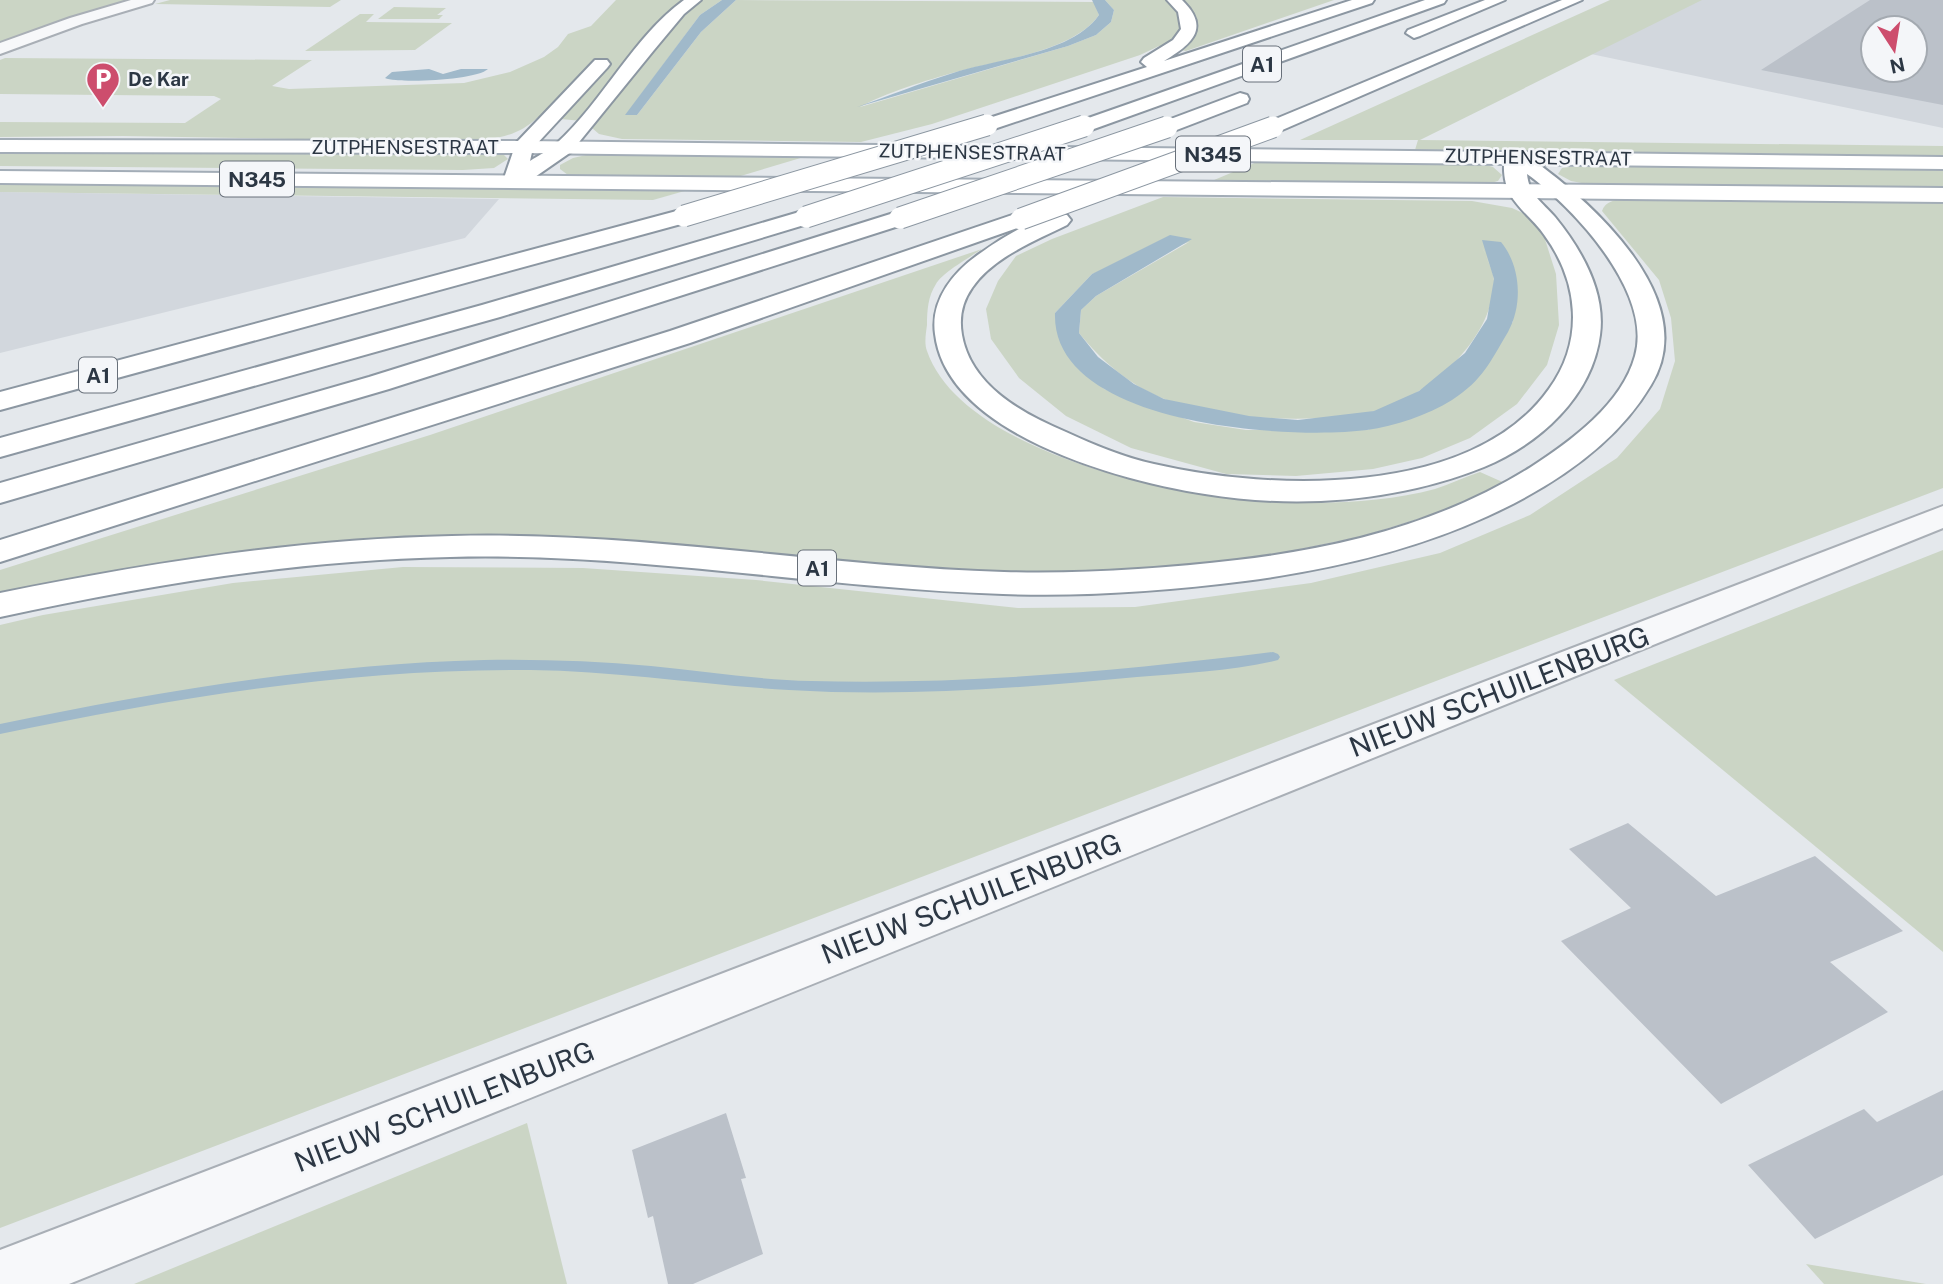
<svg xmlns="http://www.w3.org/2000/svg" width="1943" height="1284" font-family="'Public Sans',sans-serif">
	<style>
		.built { fill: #d2d7dd; fill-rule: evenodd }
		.green { fill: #cbd5c5; fill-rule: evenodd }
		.water { fill: #a0b9ca }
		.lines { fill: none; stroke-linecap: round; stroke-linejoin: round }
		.stream { fill: #a0b9ca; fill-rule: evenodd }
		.building { fill: #bbc1c9; fill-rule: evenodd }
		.street-casing { stroke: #a9afb6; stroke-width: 4 }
		.primary-casing { stroke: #a3adb7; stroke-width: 4 }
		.highway-casing { stroke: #8c97a2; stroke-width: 4 }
		.street { fill: #f7f8fa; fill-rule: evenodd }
		.primary { fill: #fff; fill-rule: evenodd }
		.highway { fill: #fff; fill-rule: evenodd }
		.highway-bridge-casing { stroke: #8c97a2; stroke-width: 23; stroke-linecap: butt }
		.highway-bridge { stroke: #fff; stroke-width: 21 }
		.labels { text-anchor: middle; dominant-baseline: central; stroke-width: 5; stroke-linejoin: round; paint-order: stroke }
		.far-poi-label { font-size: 19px; font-weight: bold; fill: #2c3744; stroke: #f4f6f9; text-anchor: start }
		.far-street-label { font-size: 19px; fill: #2c3744; stroke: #f4f6f9 }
		.shield { fill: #f4f6f9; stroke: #68707a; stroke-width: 2 }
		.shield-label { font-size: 21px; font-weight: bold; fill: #2c3744 }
		.near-street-label { font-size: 28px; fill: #2c3744; stroke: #f4f6f9 }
	</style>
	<rect width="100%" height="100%" fill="#e4e8ec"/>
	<g class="built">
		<path d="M 1674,0 L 1943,0 L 1943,128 L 1572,50 ZM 1873,28 L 1915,28 L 1915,70 L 1873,70 Z"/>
		<path d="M 0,192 L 499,199 L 465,238 L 0,353 Z"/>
	</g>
	<g class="green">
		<path d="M 0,0 L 137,0 L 55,22 L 0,43 Z"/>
		<path d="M 170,0 L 341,0 L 330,7 L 155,4 Z"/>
		<path d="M 616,0 L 722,0 L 700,15 L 626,115 L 637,115 L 701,32 L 736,0 L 1094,2 L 1099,15 C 1073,52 998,60 956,72 C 927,80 885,93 860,107 L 1068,46 L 1096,35 L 1111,22 L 1114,10 L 1105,0 L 1334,0 L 1186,51 L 1159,46 L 1140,55 L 932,124 L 861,142 L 622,139 L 599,134 L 592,128 L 594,122 L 538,117 C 517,138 492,139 464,142 L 123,136 L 0,137 L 0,122 L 185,123 L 221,99 L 214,96 L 0,94 L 0,60 L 5,58 L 312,60 L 272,86 L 289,89 L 464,83 L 510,72 L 544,57 L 558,47 L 568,34 L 591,26 Z"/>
		<path d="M 1610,0 L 1702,0 L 1420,140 L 1943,146 L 1943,160 L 1794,154 L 1415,150 L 1418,140 L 1300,140 Z"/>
		<path d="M 394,7 L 446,8 L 437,15 L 443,15 L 439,19 L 378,19 Z"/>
		<path d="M 360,14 L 374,14 L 366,22 L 452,23 L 415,50 L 305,51 Z"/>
		<path d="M 255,151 L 488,153 L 503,154 L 508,159 L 494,168 L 463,170 L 0,166 L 0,154 Z"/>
		<path d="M 595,153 L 814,154 L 734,178 L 581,177 L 568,175 L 560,169 L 560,165 L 573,158 Z"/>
		<path d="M 1264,159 L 1475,162 L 1493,167 L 1502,175 L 1498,181 L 1487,184 L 1207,183 Z"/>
		<path d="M 1577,166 L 1831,169 L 1943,166 L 1943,188 L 1592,185 L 1571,181 L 1558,174 L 1562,168 Z"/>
		<path d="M 0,182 L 695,188 L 653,200 L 0,192 Z"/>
		<path d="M 1163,197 L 1472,201 L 1512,208 L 1527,215 L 1542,230 L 1556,274 L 1559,325 L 1547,365 L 1517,404 L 1470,438 L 1422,458 L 1373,469 L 1296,476 L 1226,474 L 1131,448 L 1066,416 L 1019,378 L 991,339 L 986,309 L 998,281 L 1016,256 L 1052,239 ZM 1189,242 L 1096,296 L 1081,310 L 1079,333 C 1102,361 1128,384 1162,398 C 1213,420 1316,424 1371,412 C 1426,399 1493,341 1494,281 C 1494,271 1486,257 1482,246 L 1513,322 L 1368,430 L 1246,430 L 1194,422 L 1104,389 L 1055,313 L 1092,274 Z"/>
		<path d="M 1626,198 L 1943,200 L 1943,488 L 0,1228 L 0,625 L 43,615 L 233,583 L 403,567 L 583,568 L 756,580 L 1018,608 L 1135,607 L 1311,583 L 1440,553 L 1530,515 L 1617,458 L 1660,409 L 1675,361 L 1671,318 L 1659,280 L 1602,211 C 1605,201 1616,200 1626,198 Z"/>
		<path d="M 982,249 C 970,257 942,273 936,284 C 928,296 927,311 927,325 C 926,333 924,343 927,351 C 958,441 1129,484 1214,496 C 1282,505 1368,507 1435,489 C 1450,484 1465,477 1480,472 L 1507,484 L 1447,510 L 1363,536 L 1272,555 L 1175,567 L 1031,573 L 883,564 L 685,545 L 511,537 L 0,595 L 0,570 L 430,435 Z"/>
		<path d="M 1943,550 L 1943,952 L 1614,680 Z"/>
		<path d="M 527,1123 L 567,1284 L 134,1284 Z"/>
		<path d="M 1806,1264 L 1926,1284 L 1824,1284 Z"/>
	</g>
	<g class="water">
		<path d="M 722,0 L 736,0 L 701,32 L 637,115 L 625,115 L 700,15 Z"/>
		<path d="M 1092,0 L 1105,0 L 1114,10 L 1111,22 L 1096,35 L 1068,46 L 857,107 C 889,96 920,83 953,73 C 996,59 1072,54 1099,15 Z"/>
		<path d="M 429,69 L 443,74 L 461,69 L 488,69 C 477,80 399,84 385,78 L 392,72 Z"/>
		<path d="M 1170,235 L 1192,239 L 1096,296 L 1081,310 L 1079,333 L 1098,357 L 1134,384 L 1164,399 L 1249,416 L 1298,420 L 1374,411 L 1419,391 L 1465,353 L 1487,319 L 1494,279 L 1482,240 L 1501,242 C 1521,266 1523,305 1508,332 C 1490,362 1483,380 1452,400 C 1428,415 1395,426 1367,430 C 1289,440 1051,426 1055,313 L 1092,274 Z"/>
	</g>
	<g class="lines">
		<path class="stream" d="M 1273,652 L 1278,654 L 1280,657 L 1278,660 C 1234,671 1182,673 1137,677 C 1022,688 904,697 789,690 C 702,685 618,671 531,670 C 352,668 175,698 0,734 L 0,724 C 160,691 321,664 484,660 C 540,659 596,661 651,666 C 704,671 758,680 811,681 C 966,685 1120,671 1273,652 Z"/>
	</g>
	<g class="building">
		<path d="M 1870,0 L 1943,0 L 1943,105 L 1761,70 ZM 1873,28 L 1915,28 L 1915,70 L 1873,70 Z"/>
		<path d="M 1628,823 L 1716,896 L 1815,856 L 1903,931 L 1830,962 L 1888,1012 L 1721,1104 L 1561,941 L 1631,908 L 1569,849 Z"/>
		<path d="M 1943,1090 L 1943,1175 L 1815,1239 L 1748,1165 L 1864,1109 L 1877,1122 Z"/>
		<path d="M 726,1113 L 746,1178 L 741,1179 L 763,1254 L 693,1284 L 668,1284 L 653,1216 L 648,1218 L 632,1150 Z"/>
	</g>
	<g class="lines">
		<g class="street-casing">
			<g id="street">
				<path d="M 131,0 L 154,0 L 152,3 L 82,24 L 0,54 L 0,43 L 70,18 Z"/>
				<path d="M 1943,506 L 1943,528 L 69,1284 L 0,1284 L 0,1250 Z"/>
			</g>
		</g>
		<g class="primary-casing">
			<g id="primary">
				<path d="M 0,140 L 523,141 L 1943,157 L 1943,169 L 523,153 L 0,152 Z"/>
				<path d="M 0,171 L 1943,188 L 1943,202 L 0,183 Z"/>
			</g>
		</g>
		<g class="highway-casing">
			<g id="highway">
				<path d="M 684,0 L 701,0 L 684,14 L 654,50 L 571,152 L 522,186 L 506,186 L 503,181 L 516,143 L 595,60 L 607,60 L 610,64 L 607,68 L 533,148 L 530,161 C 539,155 550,150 557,143 C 604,100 633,37 684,0 Z"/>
				<path d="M 1167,0 L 1182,0 C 1211,28 1192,44 1164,61 L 1352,0 L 1374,0 L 1372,3 L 994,129 L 987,131 L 977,125 L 980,121 L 1147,67 L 1141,62 L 1144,58 L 1173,40 L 1181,29 L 1178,12 Z"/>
				<path d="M 1425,0 L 1446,0 L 1444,3 L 1091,130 L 1084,132 L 1074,126 L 1077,122 Z"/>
				<path d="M 1485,0 L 1505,0 L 1420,36 L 1414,38 L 1406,33 L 1408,30 Z"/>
				<path d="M 1562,0 L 1582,0 L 1280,131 L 1266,131 L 1263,127 L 1266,123 Z"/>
				<path d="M 1240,93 L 1247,95 L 1249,99 L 1247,103 L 1174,131 L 1160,131 L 1157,127 L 1160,123 Z"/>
				<path d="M 1515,150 L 1522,152 C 1587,197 1704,298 1651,385 C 1615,446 1551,487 1488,516 C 1412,551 1328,570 1245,581 C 1165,591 1084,597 1003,594 C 818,588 636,552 450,557 C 298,560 149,585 0,617 L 0,593 C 149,563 299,539 452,536 C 638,531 820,566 1004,572 C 1082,574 1160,569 1237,560 C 1340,548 1442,523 1531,467 C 1571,441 1622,404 1635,356 C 1653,293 1574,207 1527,174 C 1529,195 1542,202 1555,217 C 1581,249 1606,292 1600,335 C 1592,397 1539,444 1484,467 C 1397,502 1297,509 1205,494 C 1122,481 947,435 935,334 C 930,299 955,270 982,252 C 1000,239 1046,210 1067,215 L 1071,220 L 1067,225 C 1035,241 993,257 972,288 C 962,302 959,318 962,335 C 971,386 1023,414 1066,432 C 1094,445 1123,457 1154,464 C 1270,491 1472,498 1549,389 C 1584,341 1579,283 1545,236 C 1535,221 1519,210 1510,194 C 1504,184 1501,161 1508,152 Z"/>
				<path d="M 684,209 L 692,211 L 695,216 L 692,221 L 0,410 L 0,392 Z"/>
				<path d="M 806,210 L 814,212 L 817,217 L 814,222 L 500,317 L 0,457 L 0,438 L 482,305 Z"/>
				<path d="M 900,211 L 908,213 L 911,218 L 908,223 L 389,389 L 0,503 L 0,483 L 369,377 Z"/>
				<path d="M 1021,212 L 1029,214 L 1032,219 L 1029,224 L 690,343 L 0,562 L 0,540 L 670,331 Z"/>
			</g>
		</g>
		<use href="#street" class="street"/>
		<use href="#primary" class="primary"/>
		<use href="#highway" class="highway"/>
		<g class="highway-bridge-casing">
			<g id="highway-bridge">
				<path d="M 684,216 L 987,125"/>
				<path d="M 806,217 L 1084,126"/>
				<path d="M 900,218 L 1167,127"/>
				<path d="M 1021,219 L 1273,127"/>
			</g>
		</g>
		<use href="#highway-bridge" class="highway-bridge"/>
	</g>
	<defs>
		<g id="parking-pin" transform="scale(1.75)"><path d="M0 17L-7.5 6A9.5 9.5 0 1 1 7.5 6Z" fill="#cd4d6d" stroke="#f4f6f9"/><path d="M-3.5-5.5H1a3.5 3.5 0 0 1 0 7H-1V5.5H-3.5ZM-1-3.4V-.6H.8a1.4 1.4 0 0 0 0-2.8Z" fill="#fff"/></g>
	</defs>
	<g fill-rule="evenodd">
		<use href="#parking-pin" x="103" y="79"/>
	</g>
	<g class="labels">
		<g class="far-poi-label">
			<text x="128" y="79">De Kar</text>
		</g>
		<g class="far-street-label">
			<text x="405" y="147">ZUTPHENSESTRAAT</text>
			<text transform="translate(972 152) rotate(1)">ZUTPHENSESTRAAT</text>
			<text transform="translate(1538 157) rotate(1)">ZUTPHENSESTRAAT</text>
		</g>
		<g class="shield">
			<rect x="1243" y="46.5" width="38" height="35" rx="5"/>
			<rect x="1176" y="136.5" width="74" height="35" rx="5"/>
			<rect x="220" y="161.5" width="74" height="35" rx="5"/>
			<rect x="79" y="357.5" width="38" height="35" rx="5"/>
			<rect x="798" y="550.5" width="38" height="35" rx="5"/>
		</g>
		<g class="shield-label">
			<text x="1262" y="64">A1</text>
			<text x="1213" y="154">N345</text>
			<text x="257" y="179">N345</text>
			<text x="98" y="375">A1</text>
			<text x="817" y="568">A1</text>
		</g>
		<g class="near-street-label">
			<text transform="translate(1499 691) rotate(-21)">NIEUW SCHUILENBURG</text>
			<text transform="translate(971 898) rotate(-21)">NIEUW SCHUILENBURG</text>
			<text transform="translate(444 1106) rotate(-21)">NIEUW SCHUILENBURG</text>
		</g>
	</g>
	<g transform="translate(1894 49) rotate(168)"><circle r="33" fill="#f4f6f9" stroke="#a4aab1" stroke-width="2"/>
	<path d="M0-5L12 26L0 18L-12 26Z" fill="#cd4d6d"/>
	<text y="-10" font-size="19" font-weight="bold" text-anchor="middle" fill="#2c3744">N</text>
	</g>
</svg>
